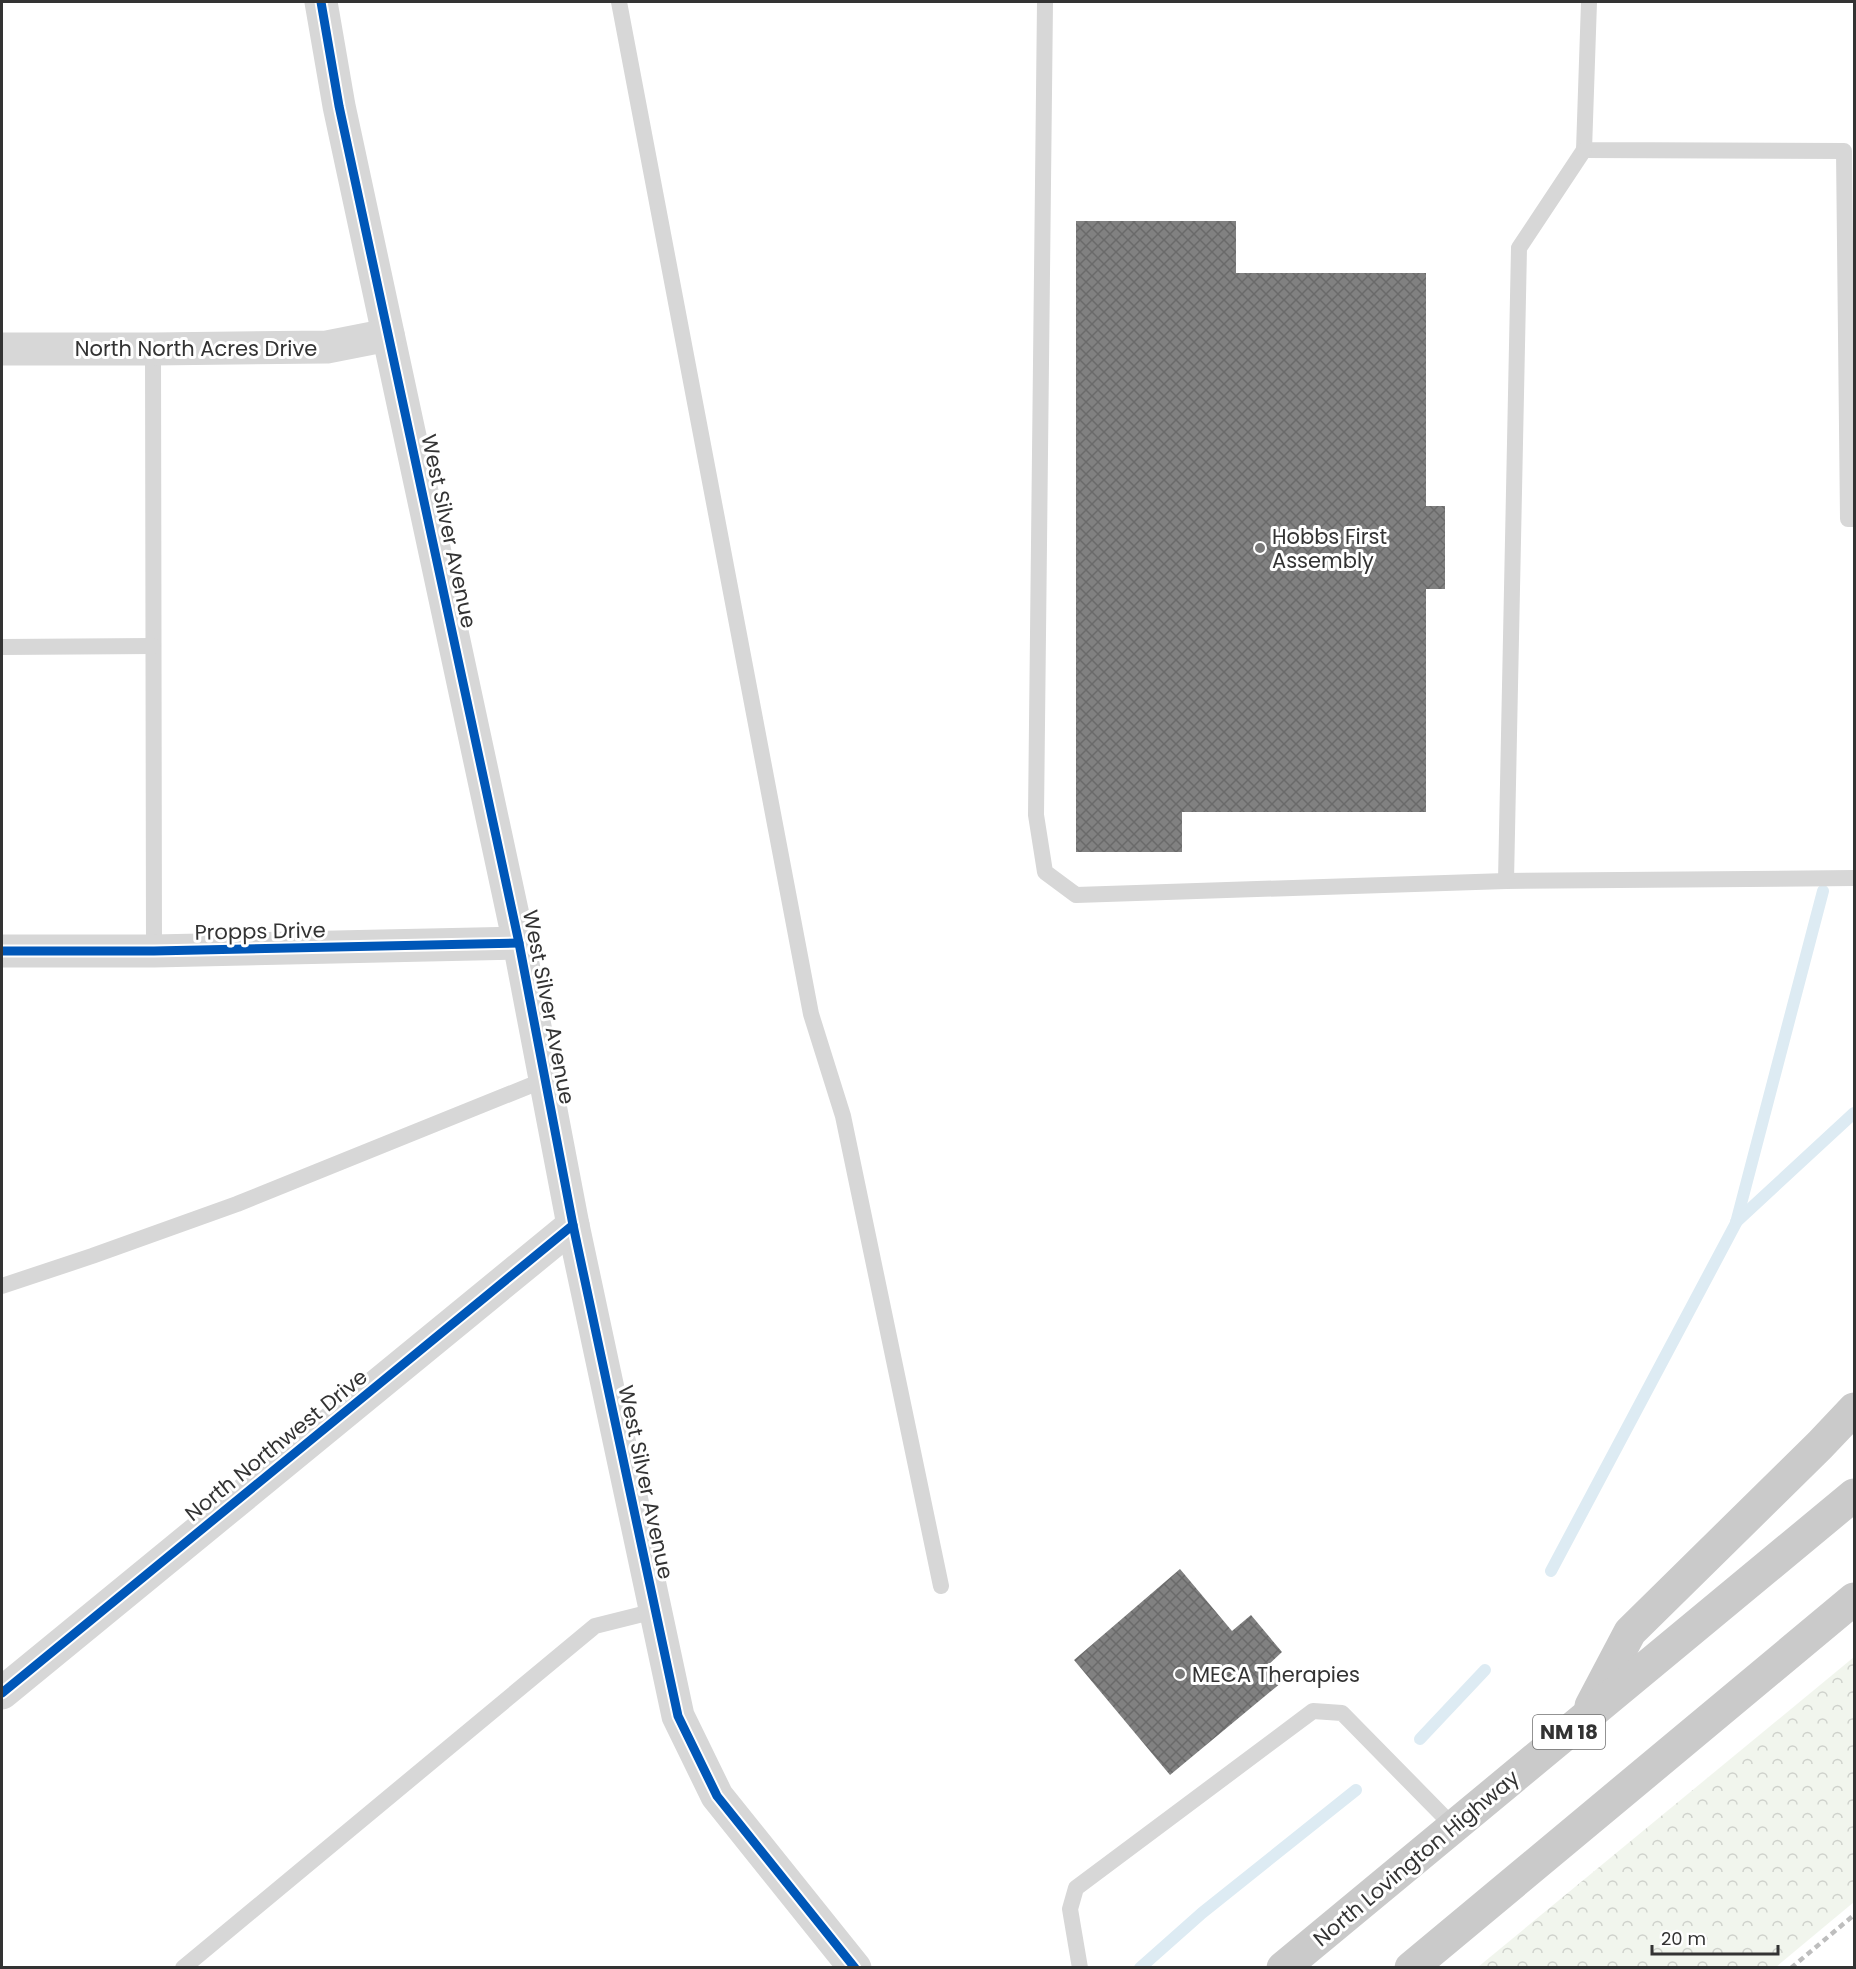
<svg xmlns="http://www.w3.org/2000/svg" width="1856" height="1969" font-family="Poppins,sans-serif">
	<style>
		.park { fill: url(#park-crowns) }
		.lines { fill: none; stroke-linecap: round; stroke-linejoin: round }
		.stream { stroke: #ddebf3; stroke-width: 12 }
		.building { fill: url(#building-cross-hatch) }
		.lane { stroke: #d7d7d7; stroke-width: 16 }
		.street { stroke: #d7d7d7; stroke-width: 33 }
		.primary { stroke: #cacaca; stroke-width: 33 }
		.rail { stroke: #bebebe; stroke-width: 4.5; stroke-dasharray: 6 4.5; stroke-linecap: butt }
		.cycleway-casing { stroke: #fff; stroke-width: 13 }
		.cycleway { stroke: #0057b8; stroke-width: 9 }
		.poi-dot { fill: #7a7a7a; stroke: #fff; stroke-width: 2 }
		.labels { text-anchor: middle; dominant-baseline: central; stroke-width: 6; stroke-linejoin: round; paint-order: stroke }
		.shield { fill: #fff; stroke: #707070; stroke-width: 1.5 }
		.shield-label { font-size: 20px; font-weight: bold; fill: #333 }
		.street-label { font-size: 21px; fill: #333; stroke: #fff }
		.poi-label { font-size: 21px; fill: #333; stroke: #fff; text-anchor: start }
	</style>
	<defs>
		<pattern id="park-crowns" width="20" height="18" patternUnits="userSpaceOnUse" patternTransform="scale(1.5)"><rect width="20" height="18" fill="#f1f5ed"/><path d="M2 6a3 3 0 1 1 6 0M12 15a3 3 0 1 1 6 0" fill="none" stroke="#cfd2cc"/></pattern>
		<pattern id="building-cross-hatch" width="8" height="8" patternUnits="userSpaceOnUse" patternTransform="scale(1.5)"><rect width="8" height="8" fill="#818181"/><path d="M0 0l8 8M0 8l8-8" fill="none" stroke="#6a6a6a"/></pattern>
	</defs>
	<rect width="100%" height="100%" fill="#fff"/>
	<path class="park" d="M 1854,1657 L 1854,1902 L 1776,1967 L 1478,1967 Z"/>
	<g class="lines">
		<g class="stream">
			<path d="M 1736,1222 L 1854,1113"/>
			<path d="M 1551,1571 L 1736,1223 L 1823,891"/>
			<path d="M 1420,1739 L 1485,1670"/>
			<path d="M 1140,1968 L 1202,1913 L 1356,1790"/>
		</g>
	</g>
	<g class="building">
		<path d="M 1076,221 L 1236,221 L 1236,273 L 1426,273 L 1426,506 L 1445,506 L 1445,589 L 1426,589 L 1426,812 L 1182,812 L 1182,852 L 1076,852 Z"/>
		<path d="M 1180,1569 L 1232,1631 L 1251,1615 L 1282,1652 L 1267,1666 L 1282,1682 L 1170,1775 L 1074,1660 Z"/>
	</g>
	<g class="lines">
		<g class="lane">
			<path d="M 619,2 L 811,1014 L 843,1116 L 941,1586"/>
			<path d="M 1045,2 L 1036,815 L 1045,872 L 1076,895 L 1506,881 L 1854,878"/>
			<path d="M 1589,2 L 1584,150 L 1844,151 L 1848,519 L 1854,519"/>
			<path d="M 153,349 L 154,951"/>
			<path d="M 2,647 L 153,646"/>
			<path d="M 1506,881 L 1519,248 L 1584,150"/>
			<path d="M 2,1286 L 92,1256 L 237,1204 L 544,1080"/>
			<path d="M 183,1968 L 595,1626 L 655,1611"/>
			<path d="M 1080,1968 L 1070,1909 L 1076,1888 L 1313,1711 L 1342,1713 L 1454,1827"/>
		</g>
		<g class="street">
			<path d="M 321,2 L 339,106 L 519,943 L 573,1225 L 678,1716 L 717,1796 L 855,1968"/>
			<path d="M 2,349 L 153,349 L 327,347 L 388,335"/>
			<path d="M 2,951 L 154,951 L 519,943"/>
			<path d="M 2,1693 L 573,1225"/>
		</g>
		<g class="primary">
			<path d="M 1591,1706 L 1630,1632 L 1820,1445 L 1854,1409"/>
			<path d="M 1283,1968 L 1854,1495"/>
			<path d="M 1411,1968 L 1854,1599"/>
		</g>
		<path class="rail" d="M 1791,1968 L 1854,1915"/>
		<g class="cycleway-casing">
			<g id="cycleway">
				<path d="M 321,2 L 339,106 L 519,943 L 573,1225 L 678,1716 L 717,1796 L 855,1968"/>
				<path d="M 2,951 L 154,951 L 519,943"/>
				<path d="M 2,1693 L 573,1225"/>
			</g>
		</g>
		<use href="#cycleway" class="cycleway"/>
	</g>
	<g class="poi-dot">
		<circle cx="1260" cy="548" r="6"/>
		<circle cx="1180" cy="1674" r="6"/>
	</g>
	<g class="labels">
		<rect class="shield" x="1533" y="1715" width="72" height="34" rx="4.5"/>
		<g class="shield-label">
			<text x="1569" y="1732">NM 18</text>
		</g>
		<g class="street-label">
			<text x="196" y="348">North North Acres Drive</text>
			<text transform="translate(449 531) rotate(78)">West Silver Avenue</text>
			<text transform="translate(260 931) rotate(-1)">Propps Drive</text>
			<text transform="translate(549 1007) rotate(79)">West Silver Avenue</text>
			<text transform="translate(276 1445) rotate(-39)">North Northwest Drive</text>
			<text transform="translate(646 1482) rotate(78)">West Silver Avenue</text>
			<text transform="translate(1416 1858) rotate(-40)">North Lovington Highway</text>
		</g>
		<g class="poi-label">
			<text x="1272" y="536">Hobbs First<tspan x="1272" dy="24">Assembly</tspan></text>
			<text x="1192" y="1674">MECA Therapies</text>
		</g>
	</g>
	<rect width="1856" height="1969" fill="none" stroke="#333333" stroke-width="6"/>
	<path d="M1652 1945v9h126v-9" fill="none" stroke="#333333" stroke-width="3"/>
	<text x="1661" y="1945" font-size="18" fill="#333333" stroke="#ffffff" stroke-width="4.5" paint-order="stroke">20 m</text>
</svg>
